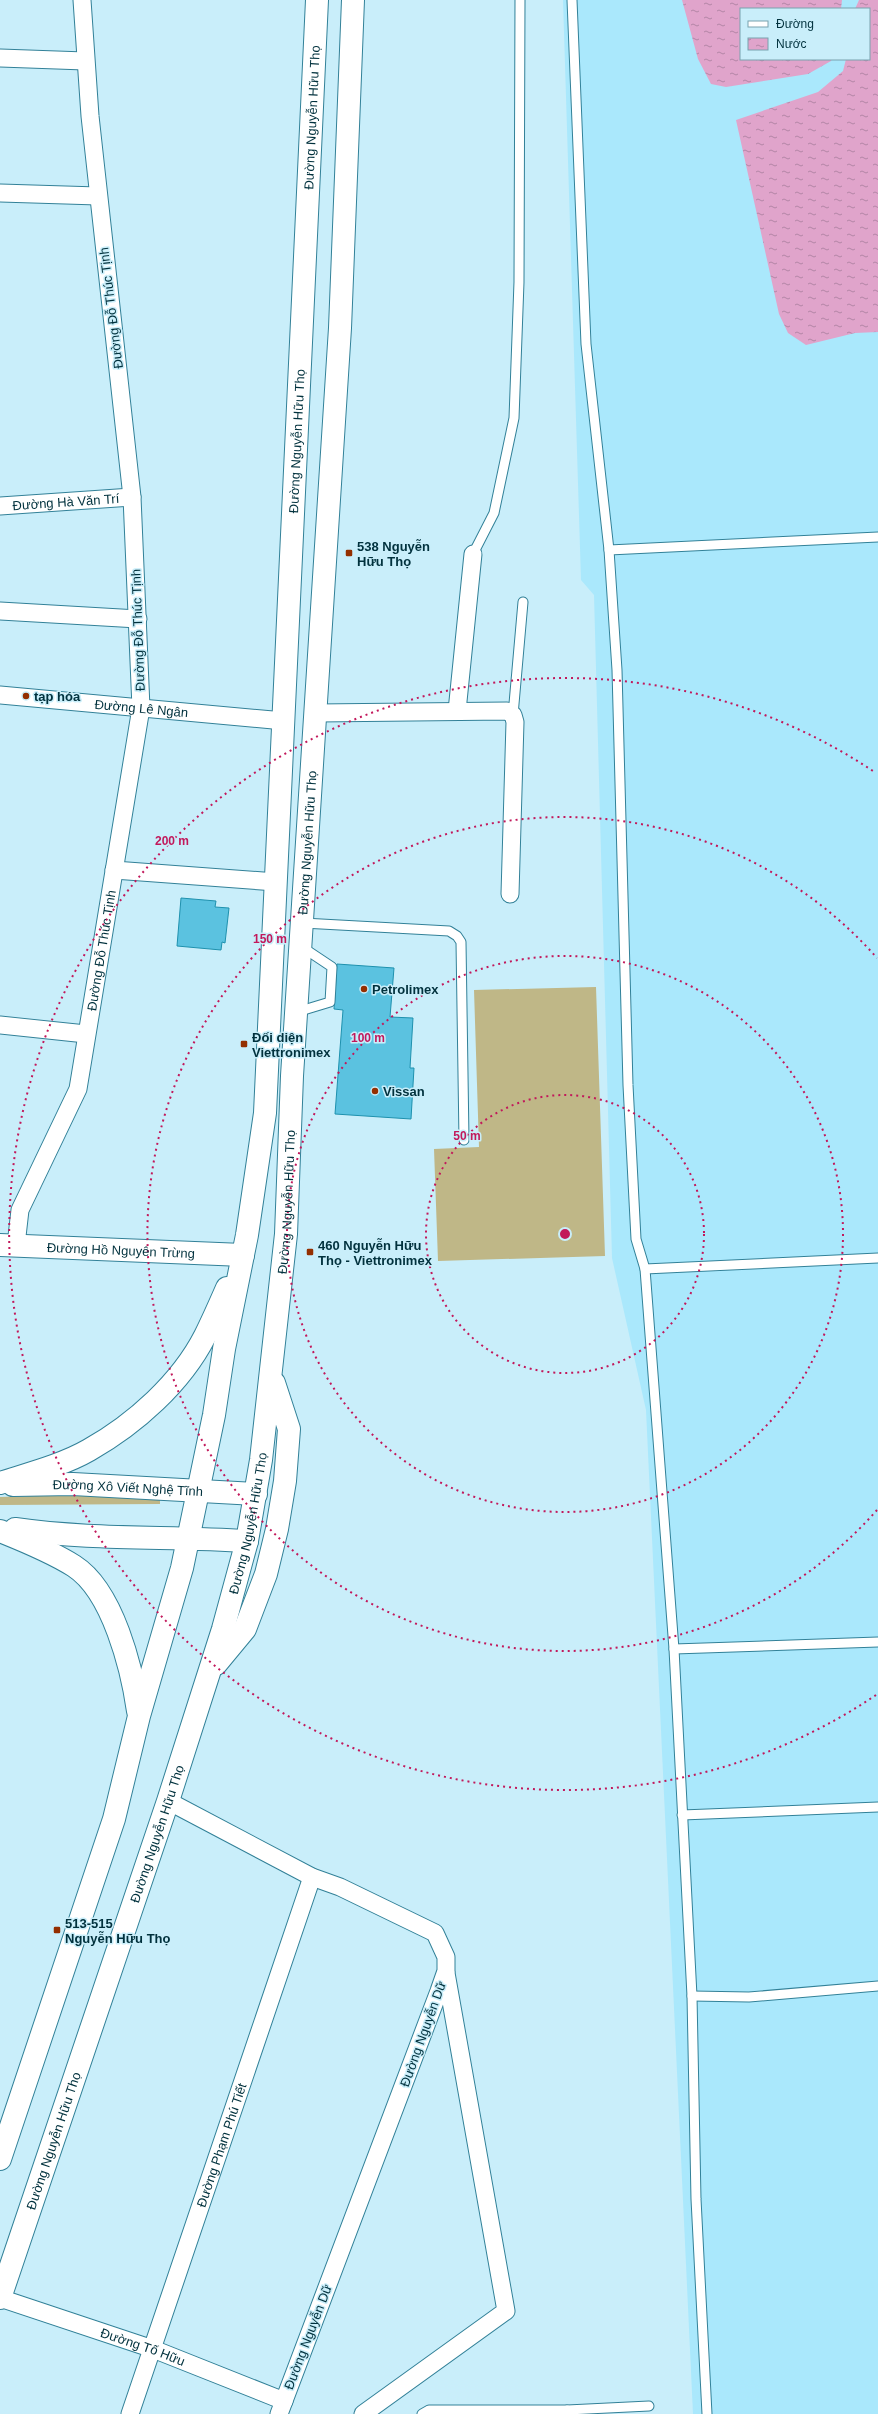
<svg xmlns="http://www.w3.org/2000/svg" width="878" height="2414" font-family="Helvetica,sans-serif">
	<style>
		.built { fill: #aae8fc; fill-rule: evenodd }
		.grass { fill: #bfb787 }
		.water { fill: url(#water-ripples) }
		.building { fill: #5bc2e0; stroke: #1e91ae }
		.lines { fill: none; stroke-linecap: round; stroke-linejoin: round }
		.service-casing { stroke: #328198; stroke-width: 11 }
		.minor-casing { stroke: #328198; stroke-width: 19 }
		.tertiary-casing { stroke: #328198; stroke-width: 24 }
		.primary-casing { stroke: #328198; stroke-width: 24 }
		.service { stroke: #fff; stroke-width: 9 }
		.minor { stroke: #fff; stroke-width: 17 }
		.tertiary { stroke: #fff; stroke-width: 22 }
		.primary { stroke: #fff; stroke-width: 22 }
		.ring { fill: none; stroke: #c2185b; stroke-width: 2; stroke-dasharray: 2 4 }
		.poi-dot { fill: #942f00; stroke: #c9eefa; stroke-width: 1.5 }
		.labels { text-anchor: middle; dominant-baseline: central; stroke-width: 3; stroke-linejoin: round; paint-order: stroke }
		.street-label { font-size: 13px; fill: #01313d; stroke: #c9eefa }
		.poi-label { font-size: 13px; font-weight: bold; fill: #01313d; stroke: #c9eefa; text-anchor: start }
		.centre { fill: #c2185b; stroke: #c9eefa; stroke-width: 2 }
		.ring-label { font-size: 12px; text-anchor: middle; font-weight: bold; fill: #c2185b; stroke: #c9eefa; stroke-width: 3; stroke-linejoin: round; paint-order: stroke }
	</style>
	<defs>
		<pattern id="water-ripples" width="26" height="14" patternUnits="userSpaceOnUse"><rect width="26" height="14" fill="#e0a4cb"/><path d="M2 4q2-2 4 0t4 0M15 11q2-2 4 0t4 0" fill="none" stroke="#b386a6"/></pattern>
	</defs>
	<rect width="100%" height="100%" fill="#c9eefa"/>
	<path class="built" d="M 563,0 L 878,0 L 878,2414 L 693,2414 L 646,1410 L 612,1258 L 594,595 L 581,580 ZM 741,9 L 869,9 L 869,59 L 741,59 Z"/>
	<g class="grass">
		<path d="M 596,987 L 605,1256 L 438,1261 L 434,1149 L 479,1147 L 474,990 Z"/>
		<path d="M 64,1495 L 160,1499 L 160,1504 L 0,1505 L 0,1497 Z"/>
	</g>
	<g class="water">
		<path d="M 682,0 L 842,0 L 841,9 L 741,9 L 741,59 L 832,59 L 831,61 L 808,74 L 726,87 L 711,84 L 698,59 Z"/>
		<path d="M 859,0 L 878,0 L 878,332 L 855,333 L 806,345 L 788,333 L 779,314 L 736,120 L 818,92 L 843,71 L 846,59 L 869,59 L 869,9 L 855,9 Z"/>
	</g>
	<g class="building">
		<path d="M 181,898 L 216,901 L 215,907 L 229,908 L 225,943 L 222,942 L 221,950 L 177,946 Z"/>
		<path d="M 337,964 L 394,968 L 390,1017 L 413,1018 L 410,1068 L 414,1068 L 411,1119 L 335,1114 L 343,1010 L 334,1009 Z"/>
	</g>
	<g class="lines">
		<g class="service-casing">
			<g id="service">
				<path d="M 572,0 L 586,344 L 609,550 L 617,670 L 628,1085 L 636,1239 L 645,1269 L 674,1649 L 692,1996 L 696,2199 L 707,2414"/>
				<path d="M 609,550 L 878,537"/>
				<path d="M 473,554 L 494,513 L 514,418 L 519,282 L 520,0"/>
				<path d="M 513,715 L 523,602"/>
				<path d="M 303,923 L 449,931 L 457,936 L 461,942 L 464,1140"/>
				<path d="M 297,1012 L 330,1002 L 332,967 L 302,947"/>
				<path d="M 645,1269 L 878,1258"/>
				<path d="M 674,1649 L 878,1642"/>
				<path d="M 682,1815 L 878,1807"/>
				<path d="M 692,1996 L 749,1997 L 878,1986"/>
				<path d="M 567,2410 L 649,2406"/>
				<path d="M 422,2414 L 429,2410 L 567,2410 L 567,2414"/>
			</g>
		</g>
		<g class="minor-casing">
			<g id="minor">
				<path d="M 0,58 L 85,61"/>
				<path d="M 0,193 L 98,196"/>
				<path id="s1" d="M 0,506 L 132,497"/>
				<path d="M 0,611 L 138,619"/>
				<path id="s2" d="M 0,695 L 284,721"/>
				<path d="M 457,711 L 473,554"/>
				<path d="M 317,713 L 507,711 L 513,715 L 515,722 L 510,894"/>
				<path d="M 114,870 L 276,882"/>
				<path d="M 0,1025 L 86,1034"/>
				<path id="s3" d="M 16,1245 L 20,1210 L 78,1089 L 141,708 L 132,497 L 90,116 L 82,0"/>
				<path d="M 168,1801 L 312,1877 L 340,1887 L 435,1933 L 446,1957 L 446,1971 L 439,1991 L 279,2414"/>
				<path id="s4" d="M 0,2298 L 153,2349 L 284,2401"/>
				<path id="s5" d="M 130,2414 L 312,1877"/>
				<path d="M 363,2414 L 506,2311 L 446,1973"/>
			</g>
		</g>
		<g class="tertiary-casing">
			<g id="tertiary">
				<path id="s6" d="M 0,1245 L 243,1255"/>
			</g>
		</g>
		<g class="primary-casing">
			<g id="primary">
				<path d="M 0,1483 C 28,1474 63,1465 89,1450 C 135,1424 181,1383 205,1336 C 213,1320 220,1304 227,1288"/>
				<path id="s7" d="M 13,1485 L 73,1484 L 256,1494"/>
				<path d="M 15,1529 C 91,1540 170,1536 247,1541"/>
				<path d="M 0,1531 C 25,1541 52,1552 74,1566 C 113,1591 132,1669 138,1711"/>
				<path d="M 216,1664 L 245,1629 L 266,1574 L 277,1529 L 285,1481 L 289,1429 L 274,1383"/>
				<path id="s8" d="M 0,2159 L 114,1819 L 139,1716 L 182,1568 L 214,1415 L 224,1349 L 247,1235 L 265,1113 L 317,0"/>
				<path id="s9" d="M 0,2298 L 168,1801 L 223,1629 L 247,1541 L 261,1460 L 286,1234 L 292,1076 L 340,328 L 353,0"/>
			</g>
		</g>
		<use href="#service" class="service"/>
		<use href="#minor" class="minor"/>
		<use href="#tertiary" class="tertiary"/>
		<use href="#primary" class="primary"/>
	</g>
	<g class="ring">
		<circle cx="565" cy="1234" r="139"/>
		<circle cx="565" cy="1234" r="278"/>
		<path d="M877 1510A417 417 0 1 1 877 958"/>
		<path d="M876 1695A556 556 0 1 1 876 773"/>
	</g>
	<g class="poi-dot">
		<rect x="345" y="549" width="8" height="8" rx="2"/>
		<circle cx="26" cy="696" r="4"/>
		<circle cx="364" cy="989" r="4"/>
		<rect x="240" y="1040" width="8" height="8" rx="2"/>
		<circle cx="375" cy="1091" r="4"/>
		<rect x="306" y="1248" width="8" height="8" rx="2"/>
		<rect x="53" y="1926" width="8" height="8" rx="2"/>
	</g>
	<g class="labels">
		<g class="street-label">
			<text stroke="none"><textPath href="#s8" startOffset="2078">Đường Nguyễn Hữu Thọ</textPath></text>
			<text transform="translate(111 308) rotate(-97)">Đường Đỗ Thúc Tịnh</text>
			<text stroke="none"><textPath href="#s8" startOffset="1754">Đường Nguyễn Hữu Thọ</textPath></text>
			<text stroke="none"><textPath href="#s1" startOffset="66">Đường Hà Văn Trí</textPath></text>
			<text transform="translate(138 630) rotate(-92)">Đường Đỗ Thúc Tịnh</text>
			<text stroke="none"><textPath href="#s2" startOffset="142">Đường Lê Ngân</textPath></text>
			<text stroke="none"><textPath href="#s9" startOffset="1498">Đường Nguyễn Hữu Thọ</textPath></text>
			<text stroke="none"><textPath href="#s3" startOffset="310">Đường Đỗ Thúc Tịnh</textPath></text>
			<text stroke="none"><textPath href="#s9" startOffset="1138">Đường Nguyễn Hữu Thọ</textPath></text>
			<text stroke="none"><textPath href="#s6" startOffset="121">Đường Hồ Nguyên Trừng</textPath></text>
			<text stroke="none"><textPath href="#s7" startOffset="115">Đường Xô Viết Nghệ Tĩnh</textPath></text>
			<text stroke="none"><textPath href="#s9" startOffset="814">Đường Nguyễn Hữu Thọ</textPath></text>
			<text stroke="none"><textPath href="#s9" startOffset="490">Đường Nguyễn Hữu Thọ</textPath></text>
			<text transform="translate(423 2034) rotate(-70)">Đường Nguyễn Dữ</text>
			<text stroke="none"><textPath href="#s9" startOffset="166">Đường Nguyễn Hữu Thọ</textPath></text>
			<text stroke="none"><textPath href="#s5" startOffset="284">Đường Phạm Phú Tiết</textPath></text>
			<text transform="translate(308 2337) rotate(-69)">Đường Nguyễn Dữ</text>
			<text stroke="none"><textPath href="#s4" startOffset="151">Đường Tố Hữu</textPath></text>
		</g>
		<g class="poi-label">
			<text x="357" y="546">538 Nguyễn<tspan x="357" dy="15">Hữu Thọ</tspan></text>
			<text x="34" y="696">tạp hóa</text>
			<text x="372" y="989">Petrolimex</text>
			<text x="252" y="1037">Đối diện<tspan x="252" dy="15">Viettronimex</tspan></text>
			<text x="383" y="1091">Vissan</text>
			<text x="318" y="1245">460 Nguyễn Hữu<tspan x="318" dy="15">Thọ - Viettronimex</tspan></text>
			<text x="65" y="1923">513-515<tspan x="65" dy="15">Nguyễn Hữu Thọ</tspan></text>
		</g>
	</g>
	<circle cx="565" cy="1234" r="6" class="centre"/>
	<g class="ring-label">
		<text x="172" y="845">200 m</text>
		<text x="270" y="943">150 m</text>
		<text x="368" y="1042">100 m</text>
		<text x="467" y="1140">50 m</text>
	</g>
	<rect x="740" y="8" width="130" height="52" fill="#c9eefa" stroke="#79a2ae"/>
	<rect x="748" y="21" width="20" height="6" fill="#ffffff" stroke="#79a2ae"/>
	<text x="776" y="28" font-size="12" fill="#01313d">Đường</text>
	<rect x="748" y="38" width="20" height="12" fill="url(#water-ripples)" stroke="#79a2ae"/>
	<text x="776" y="48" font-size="12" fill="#01313d">Nước</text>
</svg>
